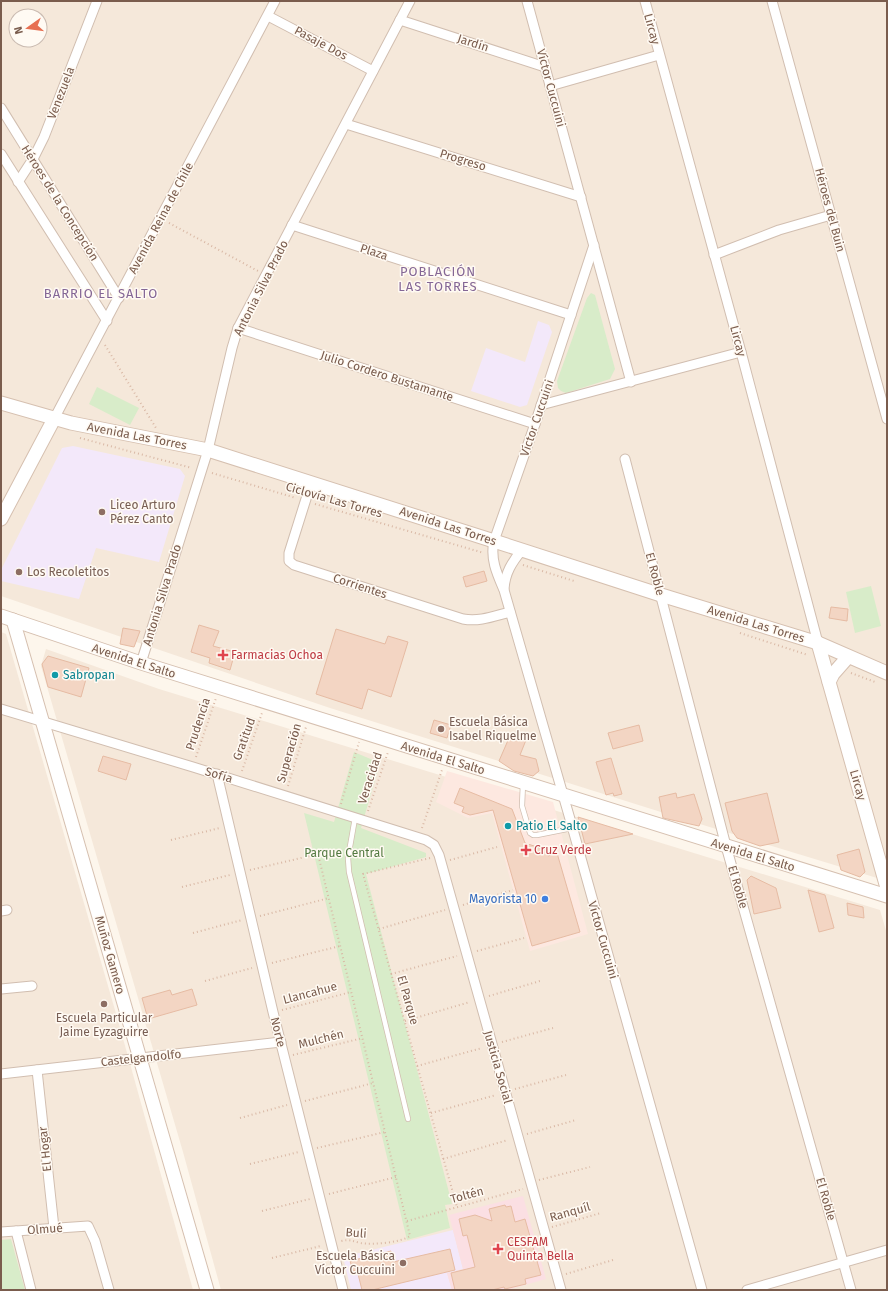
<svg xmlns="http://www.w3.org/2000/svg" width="888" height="1291" font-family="'Fira Sans',sans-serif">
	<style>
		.residential { fill: #f5e8da; fill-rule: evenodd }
		.commercial { fill: #fde8e0 }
		.education { fill: #f3e8fa }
		.medical { fill: #fbdfe3 }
		.green { fill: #d8ecc9 }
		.building { fill: #f3d5c3; stroke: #e6bba3 }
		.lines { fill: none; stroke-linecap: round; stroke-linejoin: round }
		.lane-casing { stroke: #d1beb0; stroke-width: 6 }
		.street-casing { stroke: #d1beb0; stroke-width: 11 }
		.secondary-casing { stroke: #d6c0b0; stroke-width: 15 }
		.path { stroke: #d9b8a5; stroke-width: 2; stroke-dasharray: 1 3; stroke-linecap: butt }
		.lane { stroke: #fff; stroke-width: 4.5 }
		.street { stroke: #fff; stroke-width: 9 }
		.secondary { stroke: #fff; stroke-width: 13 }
		.education-dot { fill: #8d6e63; stroke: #fffaf3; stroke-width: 1.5 }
		.health-dot { fill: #e0444e; stroke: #fffaf3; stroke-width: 1.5 }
		.culture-dot { fill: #0f9aa8; stroke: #fffaf3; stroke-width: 1.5 }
		.shop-dot { fill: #3f7fe0; stroke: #fffaf3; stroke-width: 1.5 }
		.labels { text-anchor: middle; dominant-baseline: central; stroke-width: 3; stroke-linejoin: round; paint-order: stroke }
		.street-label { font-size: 12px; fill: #7a5c4d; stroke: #fffaf3 }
		.education-label { font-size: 12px; fill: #785e54; stroke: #fffaf3; text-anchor: start }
		.health-label { font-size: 12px; fill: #be3a42; stroke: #fffaf3; text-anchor: start }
		.culture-label { font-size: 12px; fill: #0d838f; stroke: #fffaf3; text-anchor: start }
		.park-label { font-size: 12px; fill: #537a41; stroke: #fffaf3 }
		.shop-label { font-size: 12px; fill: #366cbe; stroke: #fffaf3; text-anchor: end }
		.neighbourhood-label { font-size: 13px; letter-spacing: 1px; fill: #846695; stroke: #fffaf3 }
	</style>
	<rect width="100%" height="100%" fill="#fdf6ec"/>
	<g class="residential">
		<path d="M 1,1 L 887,1 L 887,881 L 680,818 L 330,708 L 1,596 ZM 16,16 L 40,16 L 40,40 L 16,40 Z"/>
		<path d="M 1,632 L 6,634 L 117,1017 L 193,1290 L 1,1290 Z"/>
		<path d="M 46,649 L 159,689 L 880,910 L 887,934 L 887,1290 L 221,1290 L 183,1152 L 41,666 Z"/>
	</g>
	<path class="commercial" d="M 447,771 L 553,802 L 588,934 L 530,951 L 492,813 L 468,818 L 436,802 Z"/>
	<g class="education">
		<path d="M 538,321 L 549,325 L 552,332 L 527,405 L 520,407 L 471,391 L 486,348 L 525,362 Z"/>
		<path d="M 73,446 L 180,469 L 185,476 L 159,562 L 96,548 L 79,599 L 1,581 L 1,570 L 62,448 Z"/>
		<path d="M 453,1230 L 463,1269 L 447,1273 L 452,1290 L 351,1290 L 343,1257 Z"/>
	</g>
	<path class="medical" d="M 523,1196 L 546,1279 L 507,1290 L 452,1290 L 447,1273 L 463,1269 L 449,1215 Z"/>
	<g class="green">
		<path d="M 591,293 L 595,295 L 615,369 L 610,379 L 566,393 L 561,391 L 558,388 L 557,381 L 587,298 Z"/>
		<path d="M 97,387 L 139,408 L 130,425 L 89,404 Z"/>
		<path d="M 871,586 L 881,626 L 855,633 L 846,592 Z"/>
		<path d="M 354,752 L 380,763 L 361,828 L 426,853 L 426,857 L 366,874 L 452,1204 L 445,1205 L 450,1228 L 407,1240 L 304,813 L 334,822 Z"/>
		<path d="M 11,1239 L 25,1290 L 1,1290 L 1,1240 Z"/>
	</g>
	<g class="building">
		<path d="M 484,571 L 487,581 L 466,587 L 463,577 Z"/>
		<path d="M 831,607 L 848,609 L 847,621 L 829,618 Z"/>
		<path d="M 199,625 L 219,631 L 213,646 L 235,652 L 230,670 L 209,663 L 210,658 L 191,652 Z"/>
		<path d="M 123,628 L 140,631 L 134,647 L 120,644 Z"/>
		<path d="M 336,629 L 385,644 L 388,636 L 408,642 L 391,697 L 368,689 L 362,709 L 316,694 Z"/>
		<path d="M 48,656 L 89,668 L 81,697 L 48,687 L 42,664 Z"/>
		<path d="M 434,720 L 451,725 L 447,738 L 430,733 Z"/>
		<path d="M 639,725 L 643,741 L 613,749 L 608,733 Z"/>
		<path d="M 509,738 L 526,740 L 520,755 L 536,759 L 539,771 L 533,776 L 514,771 L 499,761 Z"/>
		<path d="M 103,756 L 131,764 L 126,780 L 98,771 Z"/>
		<path d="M 611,758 L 622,794 L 614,796 L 613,793 L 606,795 L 596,762 Z"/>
		<path d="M 460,788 L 512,809 L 525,843 L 546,850 L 548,856 L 557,853 L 580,932 L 532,946 L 493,810 L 470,815 L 462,812 L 464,807 L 454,803 Z"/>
		<path d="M 676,793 L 677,798 L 694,794 L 702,819 L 699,826 L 663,818 L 659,797 Z"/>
		<path d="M 767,793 L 779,842 L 760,846 L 737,838 L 732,831 L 725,803 Z"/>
		<path d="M 578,817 L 633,834 L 585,844 Z"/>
		<path d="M 859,849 L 865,872 L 860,877 L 841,870 L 837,855 Z"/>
		<path d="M 751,876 L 776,888 L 781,908 L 754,914 L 747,880 Z"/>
		<path d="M 808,890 L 825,895 L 834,928 L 819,932 Z"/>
		<path d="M 847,903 L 863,907 L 864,918 L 848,915 Z"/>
		<path d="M 192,989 L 197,1005 L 148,1019 L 142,998 L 170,990 L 172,995 Z"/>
		<path d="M 505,1205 L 506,1207 L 511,1206 L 515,1222 L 525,1219 L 541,1275 L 525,1279 L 526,1284 L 505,1289 L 504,1287 L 492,1290 L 455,1290 L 451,1273 L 475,1267 L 467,1235 L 463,1236 L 459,1219 L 475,1215 L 492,1221 L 489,1209 Z"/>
		<path d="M 450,1249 L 455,1270 L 372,1290 L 362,1290 L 357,1270 L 353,1271 L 350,1261 L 391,1251 L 393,1262 Z"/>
	</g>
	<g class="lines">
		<g class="lane-casing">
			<g id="lane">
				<path d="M 523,783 L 522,806 L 530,833 L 533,835 L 537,835 L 572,828"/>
				<path d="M 355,818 L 348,858 L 349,872 L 408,1119"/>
			</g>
		</g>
		<g class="street-casing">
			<g id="street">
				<path d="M 527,1 L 631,382"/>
				<path d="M 645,1 L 741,352 L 818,643"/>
				<path d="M 772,1 L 887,419"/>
				<path d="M 268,16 L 373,71"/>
				<path d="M 400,20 L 545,67"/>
				<path d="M 550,86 L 659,55"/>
				<path d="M 1,108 L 119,298"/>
				<path d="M 346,124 L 581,197"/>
				<path d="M 1,154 L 107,321"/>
				<path d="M 18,182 L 33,159 L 44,137 L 97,1"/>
				<path d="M 292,225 L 571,315"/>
				<path d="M 594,245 L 535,424 L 494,541 C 490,559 497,574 504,590 L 570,819 L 702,1290"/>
				<path d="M 714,255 L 779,230 L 831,215"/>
				<path d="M 238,328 L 535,424"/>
				<path d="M 541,405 L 741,352"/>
				<path d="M 54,419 L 275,1"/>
				<path d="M 625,459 L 726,846 L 851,1290"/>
				<path d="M 311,483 L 289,553 L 289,561 L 294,565 L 463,619 C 480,622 494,616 510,612"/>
				<path d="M 504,589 C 505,573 512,562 522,550"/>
				<path d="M 141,663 L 208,450 L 232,348 L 238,328 L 410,1"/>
				<path d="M 1,709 L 193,767 L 426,840 L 434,845 L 439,855 L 561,1290"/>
				<path d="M 217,774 L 273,1012 L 343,1290"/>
				<path d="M 1,911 L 7,910"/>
				<path d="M 1,989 L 32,986"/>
				<path d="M 37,1070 L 54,1228"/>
				<path d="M 1,1074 L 281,1042"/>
				<path d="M 16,1231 L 31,1290"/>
				<path d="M 1,1232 L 88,1226 L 95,1241 L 109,1290"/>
				<path d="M 747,1290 L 887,1250"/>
			</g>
		</g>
		<g class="secondary-casing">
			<g id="secondary">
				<path d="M 1,403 L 71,423 L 208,450 L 494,541 L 661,595 L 818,643 L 887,673"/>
				<path d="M 1,519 L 54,419"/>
				<path d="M 1,616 L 141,663 L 887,896"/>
				<path d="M 13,620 L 207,1290"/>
				<path d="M 818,643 L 887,888"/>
				<path d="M 829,682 L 833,674 L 848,657"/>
			</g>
		</g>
		<g class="path">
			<path d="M 169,223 L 258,271"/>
			<path d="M 105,345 L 156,428"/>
			<path d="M 80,438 L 192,468"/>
			<path d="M 212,473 L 296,498"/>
			<path d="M 315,504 L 484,553"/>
			<path d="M 523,565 L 574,581"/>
			<path d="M 740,633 L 808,655"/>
			<path d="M 851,673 L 875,682"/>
			<path d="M 196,757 L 216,698"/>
			<path d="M 242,771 L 262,713"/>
			<path d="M 288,786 L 306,727"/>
			<path d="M 341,804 L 359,742"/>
			<path d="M 368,811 L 388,752"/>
			<path d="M 422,828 L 442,770"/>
			<path d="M 171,840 L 220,828"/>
			<path d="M 430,858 L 363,874 L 457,1207"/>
			<path d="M 450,860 L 497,847"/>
			<path d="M 250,870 L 318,854 L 410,1236 C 399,1243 373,1245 360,1243 C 353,1241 349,1239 341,1241"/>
			<path d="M 182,887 L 230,875"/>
			<path d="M 463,905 L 513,890"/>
			<path d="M 260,916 L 329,898"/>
			<path d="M 379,929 L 445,910"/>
			<path d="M 193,933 L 242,920"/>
			<path d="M 477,951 L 524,938"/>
			<path d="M 272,963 L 340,946"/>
			<path d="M 391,974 L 457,956"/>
			<path d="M 205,981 L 252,968"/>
			<path d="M 489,996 L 540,981"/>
			<path d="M 282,1010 L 351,992"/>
			<path d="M 405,1021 L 470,1002"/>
			<path d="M 502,1042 L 553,1028"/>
			<path d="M 293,1055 L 363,1038"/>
			<path d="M 417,1066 L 482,1048"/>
			<path d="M 515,1089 L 566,1075"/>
			<path d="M 305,1101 L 373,1083"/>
			<path d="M 431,1113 L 496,1095"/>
			<path d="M 240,1118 L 287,1105"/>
			<path d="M 527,1134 L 576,1120"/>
			<path d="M 317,1148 L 385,1132"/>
			<path d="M 443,1159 L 508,1140"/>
			<path d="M 250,1164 L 299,1152"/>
			<path d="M 539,1180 L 590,1167"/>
			<path d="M 329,1194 L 396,1177"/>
			<path d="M 262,1211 L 310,1199"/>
			<path d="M 407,1221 L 523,1189"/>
			<path d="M 552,1227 L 601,1213"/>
			<path d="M 272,1258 L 321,1246"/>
			<path d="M 566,1274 L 613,1260"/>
		</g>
		<use href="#lane" class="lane"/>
		<use href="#street" class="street"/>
		<use href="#secondary" class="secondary"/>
	</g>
	<g class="education-dot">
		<circle cx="102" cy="512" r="4"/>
		<circle cx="19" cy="572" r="4"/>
		<circle cx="441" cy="729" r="4"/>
		<circle cx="104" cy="1004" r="4"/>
		<circle cx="403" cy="1263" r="4"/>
	</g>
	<g class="health-dot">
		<path d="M221 649h4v4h4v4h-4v4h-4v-4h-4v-4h4z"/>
		<path d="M524 844h4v4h4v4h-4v4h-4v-4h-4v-4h4z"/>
		<path d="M496 1243h4v4h4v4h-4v4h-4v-4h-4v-4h4z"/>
	</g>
	<g class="culture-dot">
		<circle cx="55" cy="675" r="4"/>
		<circle cx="508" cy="826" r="4"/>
	</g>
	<circle class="shop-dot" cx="545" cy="899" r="4"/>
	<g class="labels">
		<g class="street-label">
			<text transform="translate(652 29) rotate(75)">Lircay</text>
			<text transform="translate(321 43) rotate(28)">Pasaje Dos</text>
			<text transform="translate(473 43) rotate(18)">Jardín</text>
			<text transform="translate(551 88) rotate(75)">Víctor Cuccuini</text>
			<text transform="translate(61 93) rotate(-69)">Venezuela</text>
			<text transform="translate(463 160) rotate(17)">Progreso</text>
			<text transform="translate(60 203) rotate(58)">Héroes de la Concepción</text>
			<text transform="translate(830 210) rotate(75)">Héroes del Buin</text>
			<text transform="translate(161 218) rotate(-62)">Avenida Reina de Chile</text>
			<text transform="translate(374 252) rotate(18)">Plaza</text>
			<text transform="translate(261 288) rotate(-63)">Antonia Silva Prado</text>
			<text transform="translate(738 341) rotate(75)">Lircay</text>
			<text transform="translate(387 376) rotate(18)">Julio Cordero Bustamante</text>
			<text transform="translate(537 418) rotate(-71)">Víctor Cuccuini</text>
			<text transform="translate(137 436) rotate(11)">Avenida Las Torres</text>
			<text transform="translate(334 500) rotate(16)">Ciclovía Las Torres</text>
			<text transform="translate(448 526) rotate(18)">Avenida Las Torres</text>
			<text transform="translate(655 574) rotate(75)">El Roble</text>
			<text transform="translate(360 586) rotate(18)">Corrientes</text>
			<text transform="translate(162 595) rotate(-73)">Antonia Silva Prado</text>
			<text transform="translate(756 624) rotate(17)">Avenida Las Torres</text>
			<text transform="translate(134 661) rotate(18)">Avenida El Salto</text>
			<text transform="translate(198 724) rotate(-72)">Prudencia</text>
			<text transform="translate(244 739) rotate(-70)">Gratitud</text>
			<text transform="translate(289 753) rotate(-74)">Superación</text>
			<text transform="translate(443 758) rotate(17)">Avenida El Salto</text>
			<text transform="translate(219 775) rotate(17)">Sofía</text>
			<text transform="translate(370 778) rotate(-72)">Veracidad</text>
			<text transform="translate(858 785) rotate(74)">Lircay</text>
			<text transform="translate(753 855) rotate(17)">Avenida El Salto</text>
			<text transform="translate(738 887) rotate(74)">El Roble</text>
			<text transform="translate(603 940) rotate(74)">Víctor Cuccuini</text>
			<text transform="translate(110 955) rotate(74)">Muñoz Gamero</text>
			<text transform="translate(310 993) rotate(-15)">Llancahue</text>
			<text transform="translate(408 1000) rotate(74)">El Parque</text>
			<text transform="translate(278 1032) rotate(76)">Norte</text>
			<text transform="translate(321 1039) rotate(-14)">Mulchén</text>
			<text transform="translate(141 1058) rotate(-6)">Castelgandolfo</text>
			<text transform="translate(498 1067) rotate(74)">Justicia Social</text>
			<text transform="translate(45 1149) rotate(-96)">El Hogar</text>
			<text transform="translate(467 1195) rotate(-15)">Toltén</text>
			<text transform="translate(826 1199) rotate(74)">El Roble</text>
			<text transform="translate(570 1212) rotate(-16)">Ranquíl</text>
			<text transform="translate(45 1229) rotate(-4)">Olmué</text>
			<text transform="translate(356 1233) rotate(4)">Buli</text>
		</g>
		<g class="education-label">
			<text x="110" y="505">Liceo Arturo<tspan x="110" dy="14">Pérez Canto</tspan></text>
			<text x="27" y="572">Los Recoletitos</text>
			<text x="449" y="722">Escuela Básica<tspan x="449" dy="14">Isabel Riquelme</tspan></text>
			<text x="104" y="1018" text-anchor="middle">Escuela Particular<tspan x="104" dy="14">Jaime Eyzaguirre</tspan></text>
			<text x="395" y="1256" text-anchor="end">Escuela Básica<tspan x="395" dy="14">Víctor Cuccuini</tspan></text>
		</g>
		<g class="health-label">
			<text x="231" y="655">Farmacias Ochoa</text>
			<text x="534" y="850">Cruz Verde</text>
			<text x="507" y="1242">CESFAM<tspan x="507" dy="14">Quinta Bella</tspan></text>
		</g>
		<g class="culture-label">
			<text x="63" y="675">Sabropan</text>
			<text x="516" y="826">Patio El Salto</text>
		</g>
		<g class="park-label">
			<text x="344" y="853">Parque Central</text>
		</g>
		<g class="shop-label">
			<text x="537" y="899">Mayorista 10</text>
		</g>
		<g class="neighbourhood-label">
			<text x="438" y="271">POBLACIÓN<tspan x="438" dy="15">LAS TORRES</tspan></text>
			<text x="101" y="293">BARRIO EL SALTO</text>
		</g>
	</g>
	<rect width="888" height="1291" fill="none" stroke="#7a5c4d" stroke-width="4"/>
	<g transform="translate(28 28) rotate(256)"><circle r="19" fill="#fffaf3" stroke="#cabbb1"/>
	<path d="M0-3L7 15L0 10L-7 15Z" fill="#e76f51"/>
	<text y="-6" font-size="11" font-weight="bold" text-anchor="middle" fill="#7a5c4d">N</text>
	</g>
</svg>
